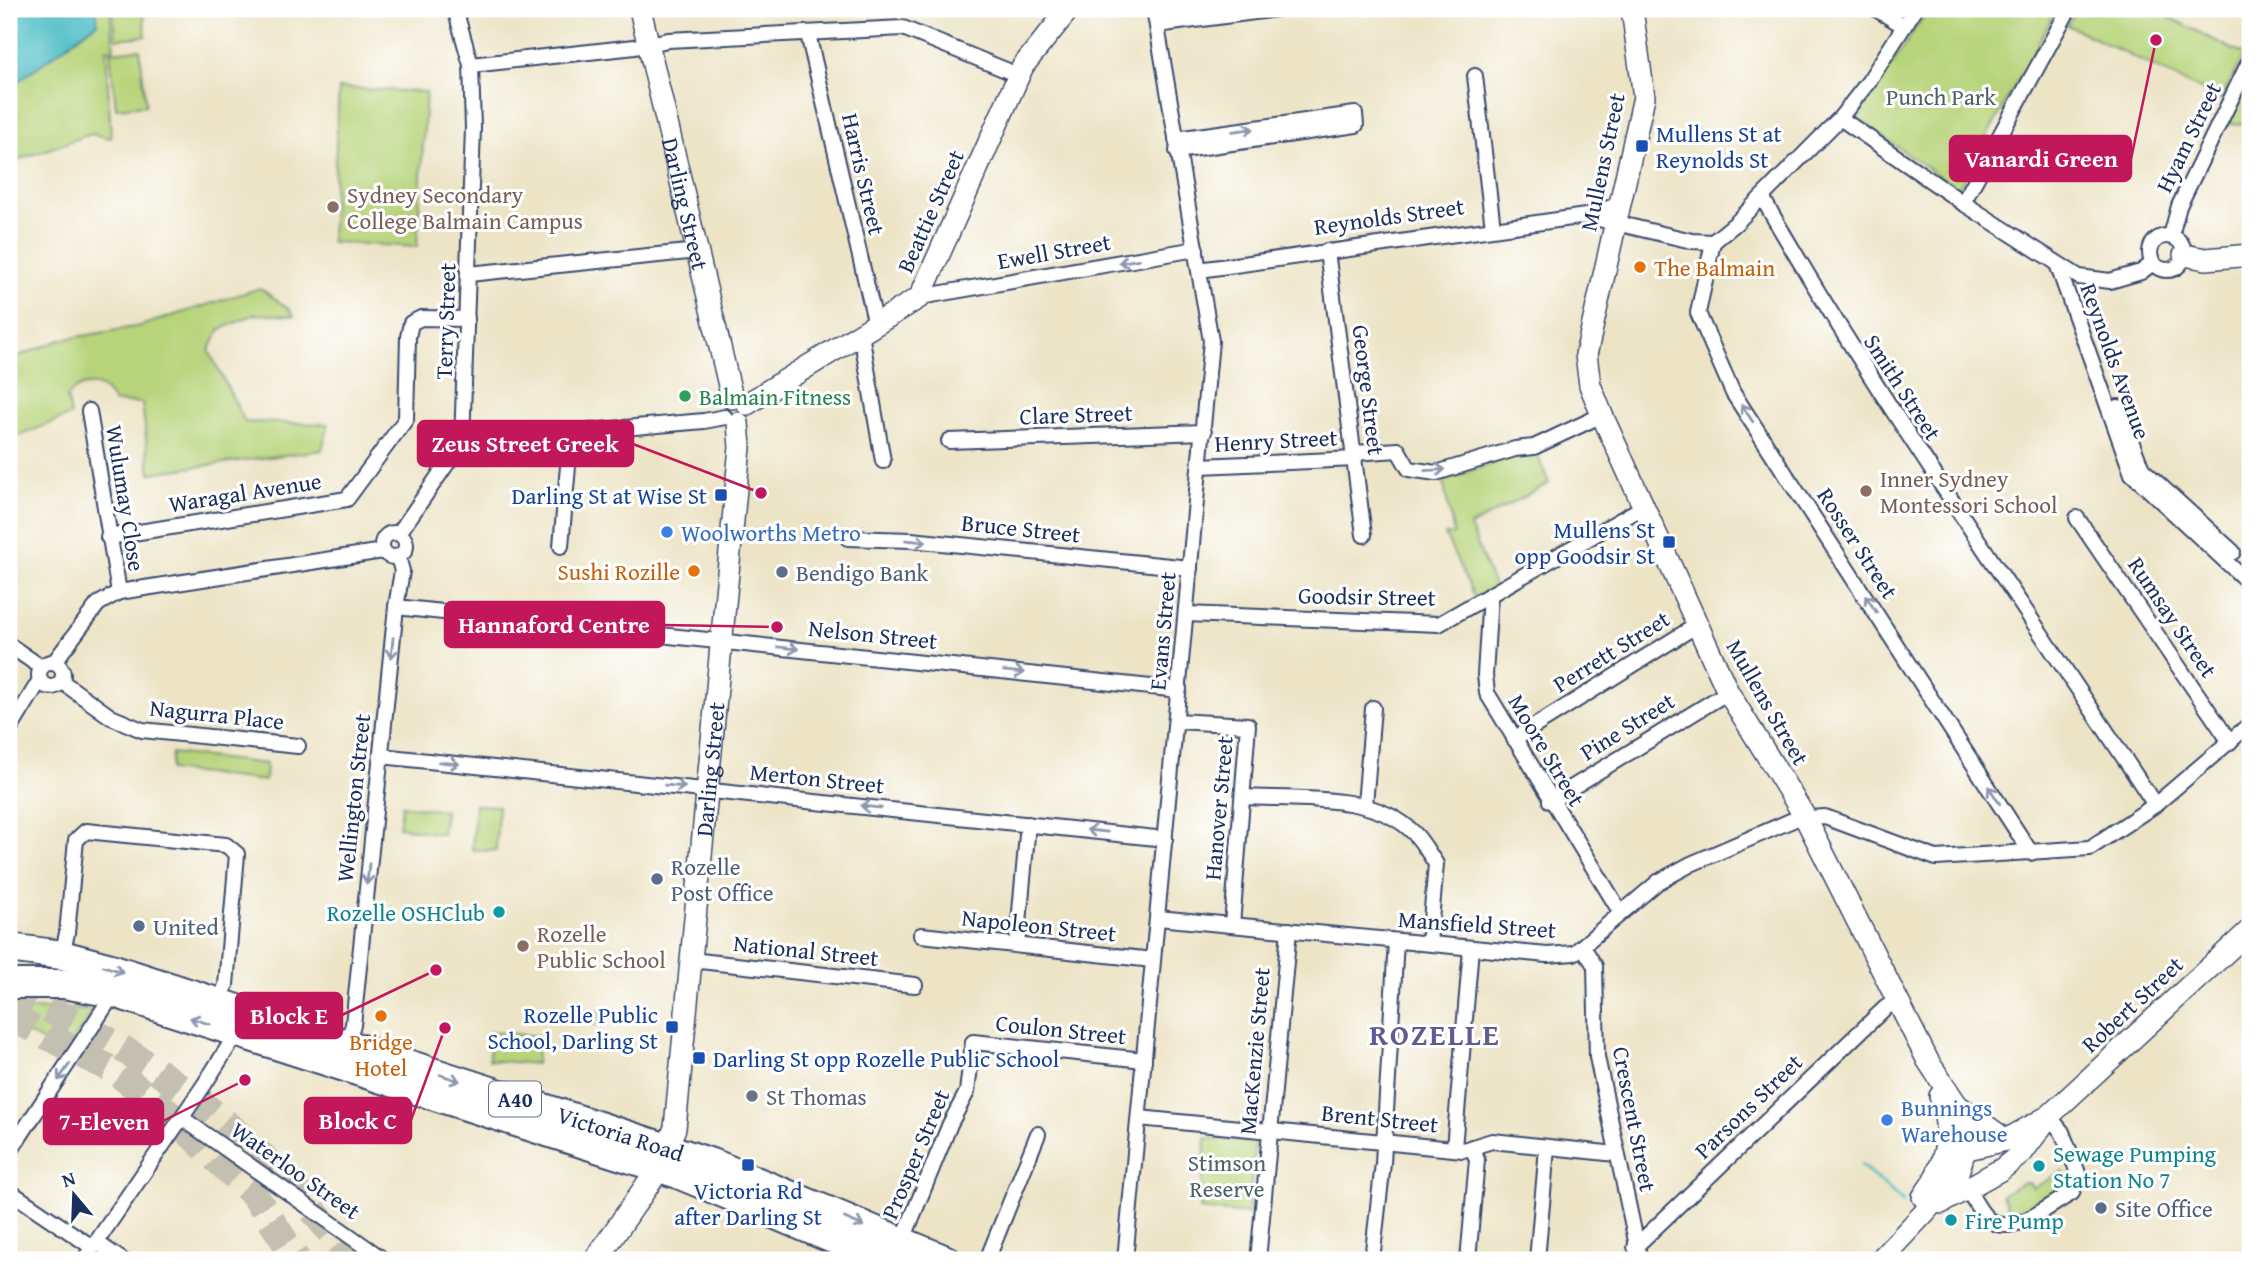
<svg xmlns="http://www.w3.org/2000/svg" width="2259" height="1269" font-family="'Gentium Book Plus',serif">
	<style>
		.green { fill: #b7d47a; stroke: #69826c; stroke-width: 2 }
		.water { fill: #50bec6; stroke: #367692; stroke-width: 2 }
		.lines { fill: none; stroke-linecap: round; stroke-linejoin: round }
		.stream { stroke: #50bec6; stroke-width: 3.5 }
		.highway-tunnel { stroke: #c3c0b1; stroke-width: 28; stroke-dasharray: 28 14; stroke-linecap: butt }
		.street-casing { stroke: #3a4a6e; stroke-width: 18 }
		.secondary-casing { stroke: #3a4a6e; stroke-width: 24 }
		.primary-casing { stroke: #3a4a6e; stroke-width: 26 }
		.highway-casing { stroke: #3a4a6e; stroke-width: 32 }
		.street { stroke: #fff; stroke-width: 14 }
		.secondary { stroke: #fff; stroke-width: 21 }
		.primary { stroke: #fff; stroke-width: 23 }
		.highway { stroke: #fff; stroke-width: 28 }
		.oneway { stroke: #8d97ae }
		.transit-dot { fill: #1a4fb4; stroke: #fff; stroke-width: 2.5 }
		.education-dot { fill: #8d6e63; stroke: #fff; stroke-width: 2.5 }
		.food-dot { fill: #e8710a; stroke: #fff; stroke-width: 2.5 }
		.leisure-dot { fill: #2e9e5b; stroke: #fff; stroke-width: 2.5 }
		.shop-dot { fill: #3f7fe0; stroke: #fff; stroke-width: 2.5 }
		.service-dot { fill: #5c6f8a; stroke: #fff; stroke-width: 2.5 }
		.culture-dot { fill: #0f9aa8; stroke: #fff; stroke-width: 2.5 }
		.worship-dot { fill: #6b7280; stroke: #fff; stroke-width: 2.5 }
		.labels { text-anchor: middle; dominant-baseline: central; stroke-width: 6; stroke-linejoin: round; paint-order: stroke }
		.shield { fill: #fff; stroke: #5f6d8e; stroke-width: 2 }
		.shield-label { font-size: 21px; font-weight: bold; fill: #1b2f5e }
		.park-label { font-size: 23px; fill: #4a6166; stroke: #fff }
		.transit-label { font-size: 23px; fill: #164399; stroke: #fff; text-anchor: end }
		.street-label { font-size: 23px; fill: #1b2f5e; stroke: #fff }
		.education-label { font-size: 23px; fill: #785e54; stroke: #fff; text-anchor: start }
		.food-label { font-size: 23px; fill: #c56008; stroke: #fff; text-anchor: start }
		.leisure-label { font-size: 23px; fill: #27864d; stroke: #fff; text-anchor: start }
		.shop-label { font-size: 23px; fill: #366cbe; stroke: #fff; text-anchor: start }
		.service-label { font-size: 23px; fill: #4e5e75; stroke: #fff; text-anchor: start }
		.culture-label { font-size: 23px; fill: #0d838f; stroke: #fff; text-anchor: start }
		.worship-label { font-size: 23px; fill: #5b616d; stroke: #fff; text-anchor: start }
		.district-label { font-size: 30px; font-weight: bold; letter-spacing: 2px; fill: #5f5c91; stroke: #fff }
		.leader { fill: none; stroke: #c2185b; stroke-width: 2.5 }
		.callout-dot { fill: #c2185b; stroke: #fff; stroke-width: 2.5 }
		.callout { fill: #c2185b; stroke: #c2185b; stroke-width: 2.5 }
		.callout-label { font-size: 24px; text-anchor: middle; font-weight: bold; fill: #fff }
	</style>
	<rect width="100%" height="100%" fill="#fff"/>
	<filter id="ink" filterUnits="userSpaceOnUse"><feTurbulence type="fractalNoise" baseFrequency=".0143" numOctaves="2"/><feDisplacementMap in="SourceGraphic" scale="14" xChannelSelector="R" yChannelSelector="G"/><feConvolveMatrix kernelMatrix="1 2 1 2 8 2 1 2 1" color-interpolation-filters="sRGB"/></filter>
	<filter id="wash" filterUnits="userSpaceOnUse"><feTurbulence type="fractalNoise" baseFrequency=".00686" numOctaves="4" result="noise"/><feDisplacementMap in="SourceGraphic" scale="28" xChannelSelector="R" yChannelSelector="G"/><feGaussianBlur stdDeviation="1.57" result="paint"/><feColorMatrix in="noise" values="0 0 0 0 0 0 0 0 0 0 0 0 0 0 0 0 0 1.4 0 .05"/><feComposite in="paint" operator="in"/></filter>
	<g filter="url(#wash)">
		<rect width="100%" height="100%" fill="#ede4c6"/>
		<g class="green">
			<path d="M 97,9 L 110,9 L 114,49 L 106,50 L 111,138 L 91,134 L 9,163 L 9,88 L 97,23 Z"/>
			<path d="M 113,9 L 143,9 L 146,36 L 116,39 Z"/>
			<path d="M 1928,9 L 2057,9 L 1958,189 L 1857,119 Z"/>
			<path d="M 2077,9 L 2153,9 L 2244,55 L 2221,100 L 2067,25 Z"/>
			<path d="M 140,49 L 146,105 L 116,108 L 110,52 Z"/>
			<path d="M 2250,78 L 2250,124 L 2228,123 Z"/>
			<path d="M 339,88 L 426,92 L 417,247 L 331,242 Z"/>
			<path d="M 260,288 L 289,309 L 294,316 L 255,314 L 219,330 L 209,351 L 245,422 L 328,424 L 322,450 L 150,473 L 142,403 L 113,402 C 104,379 81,381 67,397 L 71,415 L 9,440 L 9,360 L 60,340 L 140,326 Z"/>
			<path d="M 1536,452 L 1549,483 L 1470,526 L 1495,589 L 1475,598 L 1445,535 L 1454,534 L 1443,481 L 1520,453 Z"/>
			<path d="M 172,753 L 266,764 L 265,781 L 170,770 Z"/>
			<path d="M 402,805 L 445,811 L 442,834 L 399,827 Z"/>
			<path d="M 475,805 L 498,806 L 496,851 L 472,850 Z"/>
			<path d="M 548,1007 L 602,1012 L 601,1025 L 547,1020 Z"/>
			<path d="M 9,1009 L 93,1010 L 65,1054 L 22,1030 L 17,1036 L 9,1033 Z"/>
			<path d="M 491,1032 L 538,1036 L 536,1064 L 489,1060 Z"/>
			<path d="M 1206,1138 L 1255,1142 L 1248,1214 L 1200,1209 Z"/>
			<path d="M 2063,1171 L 2070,1180 L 2066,1190 L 2020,1217 L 2013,1217 L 2002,1195 L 2022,1183 L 2029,1183 L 2033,1188 Z"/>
		</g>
		<path class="water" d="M 9,9 L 97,9 L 97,23 L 9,88 Z"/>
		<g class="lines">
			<path class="stream" d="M 1861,1165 L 1903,1202"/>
		</g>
	</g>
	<g filter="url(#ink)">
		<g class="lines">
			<g class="highway-tunnel">
				<path d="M 9,992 C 138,1043 273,1144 350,1260"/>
				<path d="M 9,1016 L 116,1072 L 163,1108 L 255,1196 L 297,1260"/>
			</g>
			<g class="street-casing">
				<g id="street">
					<path d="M 1876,9 L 1904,26"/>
					<path d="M 1157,25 L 1277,9"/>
					<path d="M 808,34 L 876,325"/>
					<path d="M 471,65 L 635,47 L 668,40 L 903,28 L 1018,75"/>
					<path d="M 1475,76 L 1493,228"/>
					<path d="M 1840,118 L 1963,203 L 2079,277 L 2110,281 L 2141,272 L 2153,263"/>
					<path d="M 1176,139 L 1355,114 L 1356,125 L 1177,151"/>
					<path d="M 1762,197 C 1882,407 2023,603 2155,805"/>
					<path d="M 1963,203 L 2069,9"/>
					<path d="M 1586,216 L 1692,241 L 1713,242 L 1736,223 L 1840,118 L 1869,81 L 1915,9"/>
					<path d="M 2171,236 L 2179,206 L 2250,60"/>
					<circle cx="2167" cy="253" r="17"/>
					<path d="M 1713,242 L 1698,313 L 1733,393 L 2031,853"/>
					<path d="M 1327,251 L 1364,535"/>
					<path d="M 2057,264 L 2132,474 L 2250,584"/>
					<path d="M 1199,270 L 1586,216 L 1620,204"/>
					<path d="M 469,274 L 698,251"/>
					<path d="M 920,297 L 1196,249"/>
					<path d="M 861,334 L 883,461"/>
					<path d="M 2118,407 L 2142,469 L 2233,552"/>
					<path d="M 89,411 L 119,592"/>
					<path d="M 949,441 L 1204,432"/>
					<path d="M 462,442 L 704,421 L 725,417"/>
					<path d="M 1354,453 L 1398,450 L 1409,469 L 1436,473 L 1515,449 L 1534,447 L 1602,415"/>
					<path d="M 1200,466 L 1355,459"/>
					<path d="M 2077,518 L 2230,742"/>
					<circle cx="394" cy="545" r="12"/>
					<path d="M 399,533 L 462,442 L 473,128 L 471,65 L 455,9"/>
					<path d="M 108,537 L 347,499 L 406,419 L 408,337 L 411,323 L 421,318 L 467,319"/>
					<path d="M 848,538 L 911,540 L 1190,568"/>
					<path d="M 561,546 L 571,432"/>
					<path d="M 1490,595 L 1485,675 L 1487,693 L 1621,913"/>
					<path d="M 396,607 L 1179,690"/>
					<path d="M 1186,614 L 1439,624 L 1643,507"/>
					<path d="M 9,645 L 41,667"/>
					<path d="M 47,663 L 55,661 L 98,604 L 119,592 L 383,551"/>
					<circle cx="51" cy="675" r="12"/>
					<path d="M 61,681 L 111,717 L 142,730 L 298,746"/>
					<path d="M 1176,721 L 1248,725 L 1232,925"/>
					<path d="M 9,731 L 40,680"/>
					<path d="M 1514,739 L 1697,625"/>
					<path d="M 381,756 L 1165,839"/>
					<path d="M 1243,797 C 1296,800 1374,792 1414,833 C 1423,842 1429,854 1436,864 L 1429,943"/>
					<path d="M 1550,801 L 1728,692"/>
					<path d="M 1365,805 L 1373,708"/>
					<path d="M 1158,918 L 1547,955 L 1574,953 L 1658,882 L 1691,864 L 1795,819 L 1825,817 L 1936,858 L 2090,848 L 2155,805 L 2250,724"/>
					<path d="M 921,935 L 1153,960"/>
					<path d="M 1017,945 L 1028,824"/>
					<path d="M 1583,947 L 1595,966 L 1597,1057 L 1640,1260"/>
					<path d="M 62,955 L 67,933 L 76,840 L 86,831 L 226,845 L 237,854 L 226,985 L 219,1004"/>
					<path d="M 691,960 L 915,985"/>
					<path d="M 346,1044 L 353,1025 L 396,607 L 402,571 L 398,557"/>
					<path d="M 182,1118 L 384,1260"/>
					<path d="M 1139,1118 L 1463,1150 L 1492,1141 L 1616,1154"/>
					<path d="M 1454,1148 L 1471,948"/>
					<path d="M 9,1153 L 114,993"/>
					<path d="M 1961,1190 L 1969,1192 C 1975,1201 1980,1213 1988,1219 C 2011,1239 2051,1204 2072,1193 L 2078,1173 L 2062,1132 L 2049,1116"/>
					<path d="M 9,1191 L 92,1247"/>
					<path d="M 96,1242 L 122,1260"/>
					<path d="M 902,1242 L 950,1124 L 967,1092 L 973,1042 L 1144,1060"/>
					<path d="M 1635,1247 L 1885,1008 L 1896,1001"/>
					<path d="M 84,1260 L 204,1085 L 237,1033"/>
					<path d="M 987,1260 L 1038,1134"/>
					<path d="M 1125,1260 L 1211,341 L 1154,9"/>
					<path d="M 1258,1260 L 1289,930"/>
					<path d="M 1372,1260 L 1383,1163 L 1396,941"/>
					<path d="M 1468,1260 L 1477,1160 L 1472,1147"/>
					<path d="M 1537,1260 L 1547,1148"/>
				</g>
			</g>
			<g class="secondary-casing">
				<g id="secondary">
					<path id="s1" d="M 640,9 L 732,398"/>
					<path d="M 1632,9 L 1644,97 L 1586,355 L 1590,385 L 1602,415 L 1728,692 L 1805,817 L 1928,1061 L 1957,1105 L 1965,1150 L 1958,1172 L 1926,1211 L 1882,1258"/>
					<path d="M 2184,255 L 2206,259 L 2250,255"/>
					<path d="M 747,404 L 920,297 L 1023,66 L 1069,9"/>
					<path d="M 1957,1105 L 2006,1140"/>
					<path id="s2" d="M 667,1148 L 675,1128 L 740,447 L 738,423"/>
					<path d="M 1946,1154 L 2006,1140 L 2049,1116 L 2250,930"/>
					<path d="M 1923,1197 C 1946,1166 1953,1134 1940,1096"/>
					<path d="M 1941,1203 L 2002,1169 L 2022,1153 L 2044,1123"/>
				</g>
			</g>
			<g class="primary-casing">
				<path id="primary" d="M 596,1260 L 659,1168"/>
			</g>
			<g class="highway-casing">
				<g id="highway">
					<path id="s3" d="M 9,948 L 62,955 L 111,968 L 667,1148 L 717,1165 L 946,1260"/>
					<path d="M 9,984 L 63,984 L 114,993 L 678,1174 L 883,1260"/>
				</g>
			</g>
			<use href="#street" class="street"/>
			<use href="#secondary" class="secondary"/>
			<use href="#primary" class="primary"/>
			<use href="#highway" class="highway"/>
		</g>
		<defs><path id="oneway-shaft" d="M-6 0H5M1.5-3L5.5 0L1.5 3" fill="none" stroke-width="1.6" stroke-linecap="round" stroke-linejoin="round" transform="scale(1.75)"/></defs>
		<g class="oneway">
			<use href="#oneway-shaft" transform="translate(1243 130) rotate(-8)"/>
			<use href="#oneway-shaft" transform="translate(1129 261) rotate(170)"/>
			<use href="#oneway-shaft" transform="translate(1747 413) rotate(-123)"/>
			<use href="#oneway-shaft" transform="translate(1435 470) rotate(-3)"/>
			<use href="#oneway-shaft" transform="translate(916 541) rotate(5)"/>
			<use href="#oneway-shaft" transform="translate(1871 604) rotate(-123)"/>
			<use href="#oneway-shaft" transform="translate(392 648) rotate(96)"/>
			<use href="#oneway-shaft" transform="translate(788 648) rotate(6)"/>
			<use href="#oneway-shaft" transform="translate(1014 672) rotate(6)"/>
			<use href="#oneway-shaft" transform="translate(449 763) rotate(6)"/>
			<use href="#oneway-shaft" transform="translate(675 786) rotate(5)"/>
			<use href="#oneway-shaft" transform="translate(1994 795) rotate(-123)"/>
			<use href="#oneway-shaft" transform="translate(871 807) rotate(-174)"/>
			<use href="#oneway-shaft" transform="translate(1097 831) rotate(-174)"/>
			<use href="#oneway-shaft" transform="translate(368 874) rotate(96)"/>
			<use href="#oneway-shaft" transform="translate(113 969) rotate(17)"/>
			<use href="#oneway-shaft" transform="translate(200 1021) rotate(-162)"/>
			<use href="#oneway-shaft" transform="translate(64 1072) rotate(125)"/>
			<use href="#oneway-shaft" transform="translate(450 1078) rotate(18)"/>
			<use href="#oneway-shaft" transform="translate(854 1222) rotate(23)"/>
		</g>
	</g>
	<g class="transit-dot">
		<rect x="1635" y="139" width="14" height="14" rx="3.5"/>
		<rect x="714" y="488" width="14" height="14" rx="3.5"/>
		<rect x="1662" y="535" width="14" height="14" rx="3.5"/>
		<rect x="665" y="1020" width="14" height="14" rx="3.5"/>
		<rect x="692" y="1051" width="14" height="14" rx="3.5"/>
		<rect x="741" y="1158" width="14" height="14" rx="3.5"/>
	</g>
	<g class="education-dot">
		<circle cx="333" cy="207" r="7"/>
		<circle cx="1866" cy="491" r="7"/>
		<circle cx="523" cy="946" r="7"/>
	</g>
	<g class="food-dot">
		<circle cx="1640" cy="267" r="7"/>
		<circle cx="694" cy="571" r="7"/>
		<circle cx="381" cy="1016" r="7"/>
	</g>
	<circle class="leisure-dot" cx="685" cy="396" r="7"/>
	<g class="shop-dot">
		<circle cx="667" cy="532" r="7"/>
		<circle cx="1887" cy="1120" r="7"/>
	</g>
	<g class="service-dot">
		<circle cx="782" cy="572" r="7"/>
		<circle cx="657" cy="879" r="7"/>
		<circle cx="139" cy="926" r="7"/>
		<circle cx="2101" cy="1208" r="7"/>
	</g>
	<g class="culture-dot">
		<circle cx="499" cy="912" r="7"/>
		<circle cx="2039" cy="1166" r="7"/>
		<circle cx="1951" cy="1220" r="7"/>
	</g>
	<circle class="worship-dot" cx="752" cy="1096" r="7"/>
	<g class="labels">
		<rect class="shield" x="489" y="1081.5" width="52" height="35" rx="5"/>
		<g class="shield-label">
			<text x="515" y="1099">A40</text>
		</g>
		<g class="park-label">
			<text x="1941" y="96">Punch Park</text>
			<text x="1227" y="1162">Stimson<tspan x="1227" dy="26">Reserve</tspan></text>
		</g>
		<g class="transit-label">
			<text x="1656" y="133" text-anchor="start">Mullens St at<tspan x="1656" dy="26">Reynolds St</tspan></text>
			<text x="707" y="495">Darling St at Wise St</text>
			<text x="1655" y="529">Mullens St<tspan x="1655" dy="26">opp Goodsir St</tspan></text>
			<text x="658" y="1014">Rozelle Public<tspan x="658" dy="26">School, Darling St</tspan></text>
			<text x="713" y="1058" text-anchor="start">Darling St opp Rozelle Public School</text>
			<text x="748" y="1190" text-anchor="middle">Victoria Rd<tspan x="748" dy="26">after Darling St</tspan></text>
		</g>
		<g class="street-label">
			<text transform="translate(2188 137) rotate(-64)">Hyam Street</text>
			<text transform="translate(1602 162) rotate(-78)">Mullens Street</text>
			<text transform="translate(864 174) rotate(77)">Harris Street</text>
			<text stroke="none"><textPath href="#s1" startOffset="200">Darling Street</textPath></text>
			<text transform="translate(930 211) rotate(-66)">Beattie Street</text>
			<text transform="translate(1389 216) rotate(-8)">Reynolds Street</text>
			<text transform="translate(1054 251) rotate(-10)">Ewell Street</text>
			<text transform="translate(445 321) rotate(-88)">Terry Street</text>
			<text transform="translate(2116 361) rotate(70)">Reynolds Avenue</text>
			<text transform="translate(1903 387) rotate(57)">Smith Street</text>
			<text transform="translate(1369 390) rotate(83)">George Street</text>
			<text transform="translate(1076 414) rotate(-2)">Clare Street</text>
			<text transform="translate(1276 440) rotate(-3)">Henry Street</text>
			<text transform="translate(245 492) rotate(-9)">Waragal Avenue</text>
			<text transform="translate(126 498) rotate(81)">Wulumay Close</text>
			<text transform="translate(1021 528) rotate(6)">Bruce Street</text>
			<text transform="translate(1858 543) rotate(57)">Rosser Street</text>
			<text transform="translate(1367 596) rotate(1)">Goodsir Street</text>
			<text transform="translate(2173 617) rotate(56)">Rumsay Street</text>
			<text transform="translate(1162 631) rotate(-85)">Evans Street</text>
			<text transform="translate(873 634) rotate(6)">Nelson Street</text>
			<text transform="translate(1611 651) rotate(-32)">Perrett Street</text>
			<text transform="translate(1768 702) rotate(60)">Mullens Street</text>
			<text transform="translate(217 714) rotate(6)">Nagurra Place</text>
			<text transform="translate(1627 726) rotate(-32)">Pine Street</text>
			<text transform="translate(1547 750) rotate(59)">Moore Street</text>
			<text stroke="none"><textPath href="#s2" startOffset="382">Darling Street</textPath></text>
			<text transform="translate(817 778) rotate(6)">Merton Street</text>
			<text transform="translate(353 798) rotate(-84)">Wellington Street</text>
			<text transform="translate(1218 808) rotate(-85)">Hanover Street</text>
			<text transform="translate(1477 924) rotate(4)">Mansfield Street</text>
			<text transform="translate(1039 925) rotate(6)">Napoleon Street</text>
			<text transform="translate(806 950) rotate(6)">National Street</text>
			<text transform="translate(2132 1004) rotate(-43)">Robert Street</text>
			<text transform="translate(1061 1029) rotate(6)">Coulon Street</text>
			<text transform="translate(1254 1051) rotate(-85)">MacKenzie Street</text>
			<text transform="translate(1748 1106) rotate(-44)">Parsons Street</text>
			<text transform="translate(1380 1118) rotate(6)">Brent Street</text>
			<text transform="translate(1635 1119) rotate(79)">Crescent Street</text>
			<text stroke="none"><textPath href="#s3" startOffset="640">Victoria Road</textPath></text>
			<text transform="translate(915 1154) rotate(-67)">Prosper Street</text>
			<text transform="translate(296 1170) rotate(35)">Waterloo Street</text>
		</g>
		<g class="education-label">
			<text x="347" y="194">Sydney Secondary<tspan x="347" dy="26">College Balmain Campus</tspan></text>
			<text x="1880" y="478">Inner Sydney<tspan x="1880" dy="26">Montessori School</tspan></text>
			<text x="537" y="933">Rozelle<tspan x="537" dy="26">Public School</tspan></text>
		</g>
		<g class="food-label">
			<text x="1654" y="267">The Balmain</text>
			<text x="680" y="571" text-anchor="end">Sushi Rozille</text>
			<text x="381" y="1041" text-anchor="middle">Bridge<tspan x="381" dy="26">Hotel</tspan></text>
		</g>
		<g class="leisure-label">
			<text x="699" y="396">Balmain Fitness</text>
		</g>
		<g class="shop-label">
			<text x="681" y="532">Woolworths Metro</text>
			<text x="1901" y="1107">Bunnings<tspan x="1901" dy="26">Warehouse</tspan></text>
		</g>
		<g class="service-label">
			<text x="796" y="572">Bendigo Bank</text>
			<text x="671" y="866">Rozelle<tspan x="671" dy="26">Post Office</tspan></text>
			<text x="153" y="926">United</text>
			<text x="2115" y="1208">Site Office</text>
		</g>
		<g class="culture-label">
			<text x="485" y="912" text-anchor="end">Rozelle OSHClub</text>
			<text x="2053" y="1153">Sewage Pumping<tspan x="2053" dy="26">Station No 7</tspan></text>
			<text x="1965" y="1220">Fire Pump</text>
		</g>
		<g class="worship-label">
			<text x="766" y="1096">St Thomas</text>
		</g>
		<g class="district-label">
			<text x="1435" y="1034">ROZELLE</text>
		</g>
	</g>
	<path class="leader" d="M2156 40L2131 159M761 493L633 444M777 627L664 625M436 970L342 1015M445 1028L411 1120M245 1080L163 1121"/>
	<g class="callout-dot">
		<circle cx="2156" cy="40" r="7"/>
		<circle cx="761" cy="493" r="7"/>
		<circle cx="777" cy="627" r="7"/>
		<circle cx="436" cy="970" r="7"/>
		<circle cx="445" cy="1028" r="7"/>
		<circle cx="245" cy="1080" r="7"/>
	</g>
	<g class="callout">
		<rect x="1950" y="136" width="181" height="45" rx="7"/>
		<rect x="418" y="421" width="215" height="45" rx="7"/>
		<rect x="445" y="602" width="219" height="45" rx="7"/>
		<rect x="236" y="993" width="106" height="45" rx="7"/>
		<rect x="305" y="1098" width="106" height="45" rx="7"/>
		<rect x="44" y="1099" width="119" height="45" rx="7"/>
	</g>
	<g class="callout-label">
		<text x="2041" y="167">Vanardi Green</text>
		<text x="525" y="452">Zeus Street Greek</text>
		<text x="554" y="633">Hannaford Centre</text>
		<text x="289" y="1024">Block E</text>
		<text x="358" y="1129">Block C</text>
		<text x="104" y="1130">7-Eleven</text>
	</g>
	<rect width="2259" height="1269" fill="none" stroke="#fff" stroke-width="35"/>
	<g transform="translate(74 1195) rotate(341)" stroke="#ffffff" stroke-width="5" paint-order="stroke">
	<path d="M0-5L12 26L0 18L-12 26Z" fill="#1b2f5e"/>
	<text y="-10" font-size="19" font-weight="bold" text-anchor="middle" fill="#1b2f5e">N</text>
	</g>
</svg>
